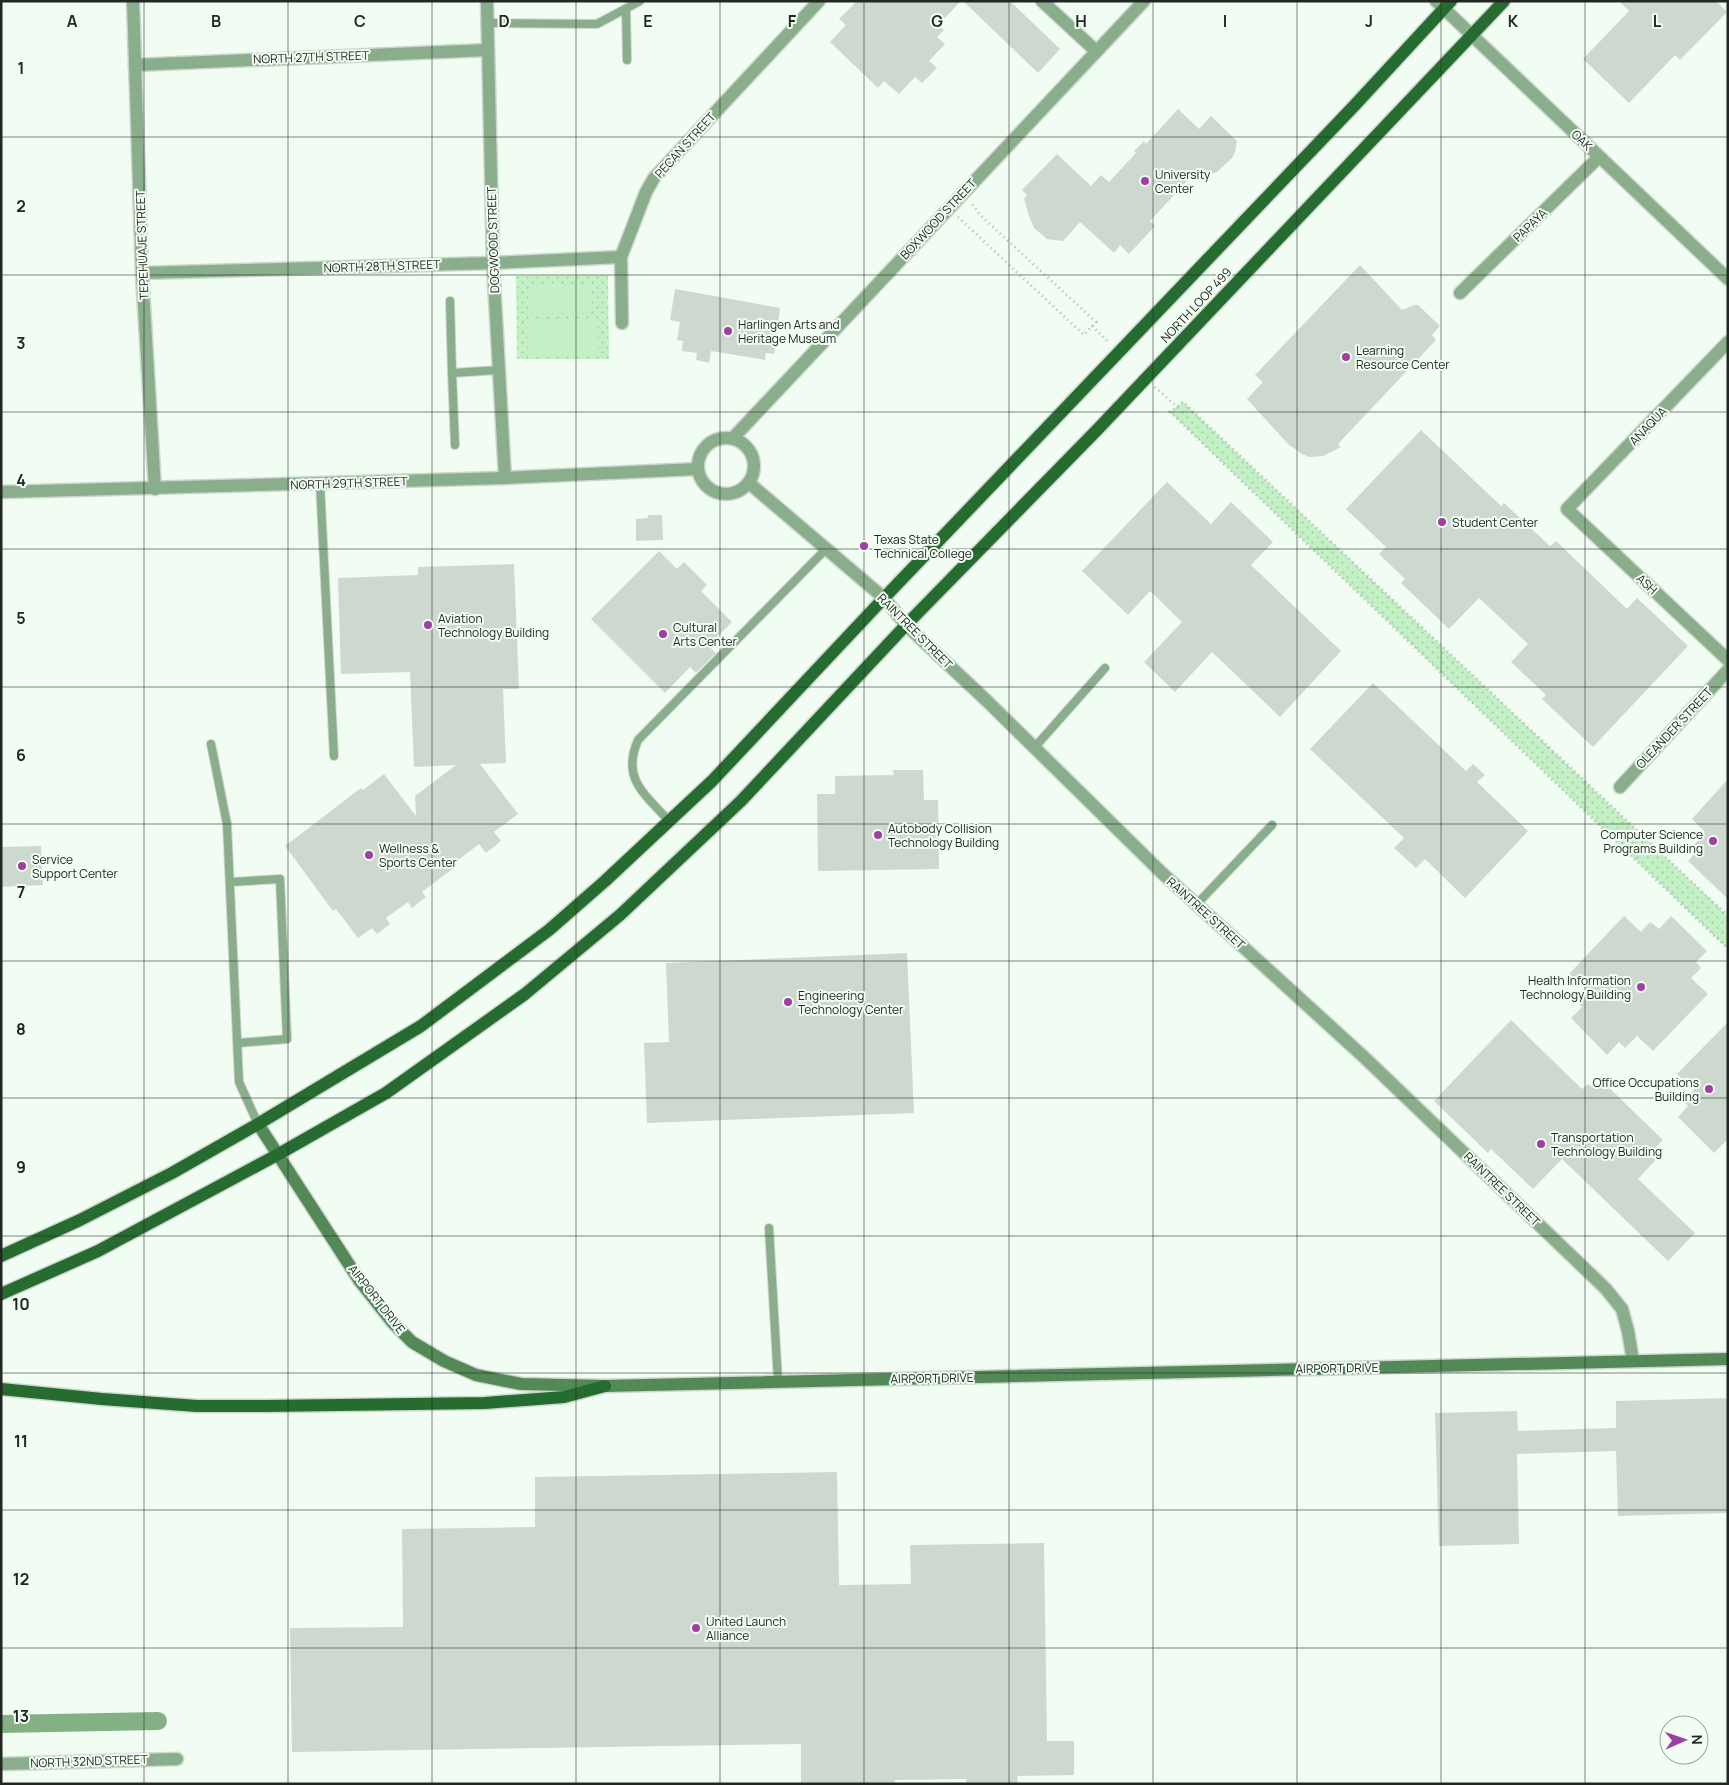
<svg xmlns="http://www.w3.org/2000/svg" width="1729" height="1785" font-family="Manrope,sans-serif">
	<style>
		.green { fill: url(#green-dots) }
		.pitch { fill: #c3f1c5 }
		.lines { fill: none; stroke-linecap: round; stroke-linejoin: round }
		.canal { stroke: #84b086; stroke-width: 18 }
		.building { fill: #cdd9ce }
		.lane-casing { stroke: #ccd6cd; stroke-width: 10 }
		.street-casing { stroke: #ccd6cd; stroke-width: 15 }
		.secondary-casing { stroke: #ccd6cd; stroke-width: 15 }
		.primary-casing { stroke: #ccd6cd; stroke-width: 15 }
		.path { stroke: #afb9b0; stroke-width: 3; stroke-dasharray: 1 4; stroke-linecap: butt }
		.lane { stroke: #8aad8c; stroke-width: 8 }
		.street { stroke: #8aad8c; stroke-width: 12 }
		.secondary { stroke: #538857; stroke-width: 12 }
		.primary { stroke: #266c30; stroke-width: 12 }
		.grid { fill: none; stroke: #232723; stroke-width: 1; stroke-opacity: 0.55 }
		.poi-dot { fill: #a03ea4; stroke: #f1fdf2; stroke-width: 2 }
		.labels { text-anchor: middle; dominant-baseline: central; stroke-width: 4; stroke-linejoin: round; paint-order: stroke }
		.street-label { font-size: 12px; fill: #232723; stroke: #f1fdf2 }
		.poi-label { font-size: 12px; fill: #232723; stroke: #f1fdf2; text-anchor: start }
		.grid-label { font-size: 16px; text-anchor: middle; font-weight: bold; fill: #232723; stroke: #f1fdf2; stroke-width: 4; stroke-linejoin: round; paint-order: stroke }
	</style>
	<defs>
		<pattern id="green-dots" width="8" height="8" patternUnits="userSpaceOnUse" patternTransform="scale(1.25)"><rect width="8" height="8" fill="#c3f1c5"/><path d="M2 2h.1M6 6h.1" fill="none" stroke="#a7cfa9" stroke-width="1.8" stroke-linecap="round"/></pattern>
	</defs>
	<rect width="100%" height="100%" fill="#f1fdf2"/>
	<g class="green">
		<path d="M 608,275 L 609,359 L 517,359 L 516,276 Z"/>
		<path d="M 1183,402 L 1728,916 L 1728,949 L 1170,412 Z"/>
	</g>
	<g class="pitch">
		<path d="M 591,285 L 591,313 L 531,313 L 531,286 Z"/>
		<path d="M 597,318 L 598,355 L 528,357 L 527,320 Z"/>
	</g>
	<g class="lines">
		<path class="canal" d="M 1,1724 L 158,1721"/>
	</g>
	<g class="building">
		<path d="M 857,1 L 961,1 L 938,25 L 944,30 L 937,37 L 945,44 L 929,61 L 937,68 L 922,83 L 915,77 L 899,94 L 884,81 L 878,88 L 830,42 L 846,25 L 839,19 Z"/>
		<path d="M 963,1 L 1010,1 L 1060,49 L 1038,73 Z"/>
		<path d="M 1619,1 L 1716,1 L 1727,12 L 1680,60 L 1675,55 L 1629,103 L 1583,59 L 1629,11 Z"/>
		<path d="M 1178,109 L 1199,129 L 1211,116 L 1237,141 L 1235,152 L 1232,158 L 1217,172 L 1208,175 L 1200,167 L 1150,221 L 1155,226 L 1129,254 L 1120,245 L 1114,253 L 1080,222 L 1063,241 L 1047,239 L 1034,228 L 1028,213 L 1024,199 L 1027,195 L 1022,190 L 1057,154 L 1091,186 L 1101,175 L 1109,182 L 1136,153 L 1134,151 L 1144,141 L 1146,144 Z"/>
		<path d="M 1360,265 L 1402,310 L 1414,305 L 1418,305 L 1440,326 L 1432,335 L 1436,340 L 1338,444 L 1341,447 L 1323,456 L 1309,457 L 1302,454 L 1289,445 L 1247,399 L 1263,382 L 1255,375 Z"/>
		<path d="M 675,289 L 780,308 L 774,354 L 766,353 L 765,360 L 711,351 L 709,363 L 696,360 L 697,353 L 682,351 L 683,341 L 677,340 L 680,322 L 670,320 Z"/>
		<path d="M 1421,430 L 1501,506 L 1504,503 L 1550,546 L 1556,541 L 1627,609 L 1637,598 L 1688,646 L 1593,747 L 1542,699 L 1546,695 L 1511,662 L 1528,644 L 1479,598 L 1449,629 L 1401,583 L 1405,579 L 1379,554 L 1386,547 L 1346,509 Z"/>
		<path d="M 1167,482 L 1211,524 L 1231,502 L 1273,542 L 1251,565 L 1341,651 L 1280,717 L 1212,652 L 1175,692 L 1144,662 L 1182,622 L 1150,591 L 1128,615 L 1082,571 Z"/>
		<path d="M 648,515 L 662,515 L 663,540 L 636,541 L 636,519 L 648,518 Z"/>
		<path d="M 659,551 L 677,569 L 684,562 L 707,585 L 701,591 L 732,622 L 708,646 L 716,653 L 696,673 L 690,667 L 665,693 L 591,619 Z"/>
		<path d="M 514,564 L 519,689 L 503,689 L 506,763 L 480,764 L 518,814 L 494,832 L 501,841 L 486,853 L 479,844 L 453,864 L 455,867 L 422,892 L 426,897 L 412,908 L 408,902 L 386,918 L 390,924 L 377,934 L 372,928 L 358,938 L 336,909 L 333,911 L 285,846 L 361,788 L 363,790 L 384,774 L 416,816 L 415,796 L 456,765 L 414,767 L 410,672 L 341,674 L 338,578 L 418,575 L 418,567 Z"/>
		<path d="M 1373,683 L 1466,771 L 1473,764 L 1485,775 L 1477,782 L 1528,831 L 1465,898 L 1425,859 L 1416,868 L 1394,848 L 1404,838 L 1310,749 Z"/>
		<path d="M 893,770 L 923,770 L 924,800 L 938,800 L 939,869 L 818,871 L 817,794 L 835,794 L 835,776 L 894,775 Z"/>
		<path d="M 1728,779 L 1728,899 L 1688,861 L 1699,849 L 1694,845 L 1705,832 L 1692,819 Z"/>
		<path d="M 41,846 L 43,885 L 1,887 L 1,847 Z"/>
		<path d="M 1624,916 L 1641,932 L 1650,922 L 1659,929 L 1671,916 L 1707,951 L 1696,962 L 1701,968 L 1691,978 L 1708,994 L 1653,1051 L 1637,1036 L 1625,1048 L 1619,1042 L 1607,1055 L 1571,1018 L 1582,1007 L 1575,1000 L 1586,989 L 1569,974 Z"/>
		<path d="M 907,953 L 914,1113 L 647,1123 L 644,1043 L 669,1042 L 666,963 Z"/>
		<path d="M 1511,1020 L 1582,1089 L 1588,1084 L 1593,1088 L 1601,1080 L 1663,1140 L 1655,1148 L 1661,1154 L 1638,1179 L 1695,1233 L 1668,1261 L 1562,1159 L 1533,1189 L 1491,1149 L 1488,1153 L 1434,1101 Z"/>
		<path d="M 1728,1022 L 1728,1139 L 1714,1153 L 1678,1117 L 1688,1106 L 1683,1101 L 1694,1090 L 1677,1074 Z"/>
		<path d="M 1728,1398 L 1728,1513 L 1618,1516 L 1616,1451 L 1517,1454 L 1519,1544 L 1439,1546 L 1435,1413 L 1517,1411 L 1518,1431 L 1616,1428 L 1616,1401 Z"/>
		<path d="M 837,1472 L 839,1585 L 911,1584 L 910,1545 L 1044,1543 L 1047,1741 L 1074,1741 L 1074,1775 L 1017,1776 L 1018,1784 L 966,1784 L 966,1779 L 895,1780 L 895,1784 L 801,1784 L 801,1744 L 292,1752 L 290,1628 L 403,1627 L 402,1529 L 535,1527 L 535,1477 Z"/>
	</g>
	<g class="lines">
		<g class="lane-casing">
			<g id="lane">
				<path d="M 626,9 L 627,60"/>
				<path d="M 487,23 L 597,24 L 640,1"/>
				<path d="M 450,301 L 452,373 L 499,370"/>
				<path d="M 452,373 L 455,445"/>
				<path d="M 320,484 L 334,756"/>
				<path d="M 211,744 L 227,824 L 239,1082 L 258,1124"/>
				<path d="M 1034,748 L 1105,668"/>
				<path d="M 669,821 C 645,794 621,779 638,740 L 826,549"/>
				<path d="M 231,882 L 280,879 L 287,1039 L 238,1043"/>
				<path d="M 1196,905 L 1272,825"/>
				<path d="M 769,1228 L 778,1381"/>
			</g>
		</g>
		<g class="street-casing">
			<g id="street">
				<path d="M 133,1 L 142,273 L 155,489"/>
				<path d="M 487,1 L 493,263 L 505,478"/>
				<path d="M 1042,1 L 1096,51"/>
				<path d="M 1436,1 L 1728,279"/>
				<path d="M 135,65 L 488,50"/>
				<path d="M 142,273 L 493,263 L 621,257"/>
				<path d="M 1460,293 L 1599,157"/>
				<path d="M 622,323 L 621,257 L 646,192 L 654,178 L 819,1"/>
				<path d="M 1728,342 L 1567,509 L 1728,660"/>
				<circle cx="726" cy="466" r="28"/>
				<path d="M 733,438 L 1144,1"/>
				<path d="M 749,483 L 884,598 L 906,625 L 987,701 L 1162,873 L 1365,1058 L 1606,1289 L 1622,1309 L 1628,1331 L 1633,1361"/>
				<path d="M 1,492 L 505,478 L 697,469"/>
				<path d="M 1620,787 L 1728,670"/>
				<path d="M 1,1764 L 177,1759"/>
			</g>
		</g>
		<g class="secondary-casing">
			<path id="secondary" d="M 258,1124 L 359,1280 L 393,1323 L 412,1342 L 444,1361 L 476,1375 L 521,1384 L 605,1386 L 1728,1359"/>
		</g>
		<g class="primary-casing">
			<g id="primary">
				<path d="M 1,1256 L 80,1220 L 172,1173 L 258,1124 L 421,1026 L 549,930 L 605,881 L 712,781 L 884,598 L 1354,106 L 1451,1"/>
				<path d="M 1,1294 L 98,1251 L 277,1155 L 386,1093 L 525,994 L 620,915 L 741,801 L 906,625 L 1097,430 L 1504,1"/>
				<path d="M 1,1389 L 102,1399 L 197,1406 L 265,1406 L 485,1403 L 564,1397 L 605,1386"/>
			</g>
		</g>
		<g class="path">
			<path d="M 958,217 L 1084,335 L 1096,322 L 980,215 L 972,204"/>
			<path d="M 1092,326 L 1109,343"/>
			<path d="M 1155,387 L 1177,407"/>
			<path d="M 1728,916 L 1183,402 L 1170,412 L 1728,949"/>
		</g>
		<use href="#lane" class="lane"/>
		<use href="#street" class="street"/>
		<use href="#secondary" class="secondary"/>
		<use href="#primary" class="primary"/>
	</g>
	<path class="grid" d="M 144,1 L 144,1784M 288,1 L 288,1784M 432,1 L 432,1784M 576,1 L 576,1784M 720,1 L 720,1784M 864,1 L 864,1784M 1009,1 L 1009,1784M 1153,1 L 1153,1784M 1297,1 L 1297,1784M 1441,1 L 1441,1784M 1585,1 L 1585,1784M 1,137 L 1728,137M 1,275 L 1728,275M 1,412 L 1728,412M 1,549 L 1728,549M 1,687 L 1728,687M 1,824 L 1728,824M 1,961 L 1728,961M 1,1098 L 1728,1098M 1,1236 L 1728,1236M 1,1373 L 1728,1373M 1,1510 L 1728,1510M 1,1648 L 1728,1648"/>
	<g class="poi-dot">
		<circle cx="1145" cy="181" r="5"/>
		<circle cx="728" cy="331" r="5"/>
		<circle cx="1346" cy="357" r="5"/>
		<circle cx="1442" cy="522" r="5"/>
		<circle cx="864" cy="546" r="5"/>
		<circle cx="428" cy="625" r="5"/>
		<circle cx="663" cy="634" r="5"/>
		<circle cx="878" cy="835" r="5"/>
		<circle cx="1713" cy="841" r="5"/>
		<circle cx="369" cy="855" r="5"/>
		<circle cx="22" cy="866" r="5"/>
		<circle cx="1641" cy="987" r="5"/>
		<circle cx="788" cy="1002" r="5"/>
		<circle cx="1709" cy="1089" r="5"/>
		<circle cx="1541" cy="1144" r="5"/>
		<circle cx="696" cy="1628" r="5"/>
	</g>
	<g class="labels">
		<g class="street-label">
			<text transform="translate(311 57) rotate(-2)">NORTH 27TH STREET</text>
			<text transform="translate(1582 140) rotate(44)">OAK</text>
			<text transform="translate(685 145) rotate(-48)">PECAN STREET</text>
			<text transform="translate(938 219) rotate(-47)">BOXWOOD STREET</text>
			<text transform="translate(1530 225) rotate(-44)">PAPAYA</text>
			<text transform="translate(493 240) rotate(-92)">DOGWOOD STREET</text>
			<text transform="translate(142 245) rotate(-92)">TEPEHUAJE STREET</text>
			<text transform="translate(382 266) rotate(-2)">NORTH 28TH STREET</text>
			<text transform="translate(1196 305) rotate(-47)">NORTH LOOP 499</text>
			<text transform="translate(1648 426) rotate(-46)">ANAQUA</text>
			<text transform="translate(349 483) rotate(-2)">NORTH 29TH STREET</text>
			<text transform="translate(1647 584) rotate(43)">ASH</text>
			<text transform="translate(915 631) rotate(45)">RAINTREE STREET</text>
			<text transform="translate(1674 728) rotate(-47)">OLEANDER STREET</text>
			<text transform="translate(1206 913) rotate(42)">RAINTREE STREET</text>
			<text transform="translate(1502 1189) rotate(44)">RAINTREE STREET</text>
			<text transform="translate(377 1299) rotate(52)">AIRPORT DRIVE</text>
			<text transform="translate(1337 1368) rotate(-1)">AIRPORT DRIVE</text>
			<text transform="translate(932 1378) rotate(-1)">AIRPORT DRIVE</text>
			<text transform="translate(89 1761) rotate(-2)">NORTH 32ND STREET</text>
		</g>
		<g class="poi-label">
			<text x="1155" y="174">University<tspan x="1155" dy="14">Center</tspan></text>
			<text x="738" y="324">Harlingen Arts and<tspan x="738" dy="14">Heritage Museum</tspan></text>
			<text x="1356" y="350">Learning<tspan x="1356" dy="14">Resource Center</tspan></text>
			<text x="1452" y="522">Student Center</text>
			<text x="874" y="539">Texas State<tspan x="874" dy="14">Technical College</tspan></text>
			<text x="438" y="618">Aviation<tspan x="438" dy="14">Technology Building</tspan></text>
			<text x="673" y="627">Cultural<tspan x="673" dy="14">Arts Center</tspan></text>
			<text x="888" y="828">Autobody Collision<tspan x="888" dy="14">Technology Building</tspan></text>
			<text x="1703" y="834" text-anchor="end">Computer Science<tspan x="1703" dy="14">Programs Building</tspan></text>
			<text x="379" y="848">Wellness &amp;<tspan x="379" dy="14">Sports Center</tspan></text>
			<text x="32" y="859">Service<tspan x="32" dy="14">Support Center</tspan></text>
			<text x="1631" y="980" text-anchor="end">Health Information<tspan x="1631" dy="14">Technology Building</tspan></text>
			<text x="798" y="995">Engineering<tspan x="798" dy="14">Technology Center</tspan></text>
			<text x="1699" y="1082" text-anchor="end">Office Occupations<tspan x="1699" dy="14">Building</tspan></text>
			<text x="1551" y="1137">Transportation<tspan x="1551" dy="14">Technology Building</tspan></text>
			<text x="706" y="1621">United Launch<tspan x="706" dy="14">Alliance</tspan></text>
		</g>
	</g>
	<g class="grid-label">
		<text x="72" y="27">A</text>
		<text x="216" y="27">B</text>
		<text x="360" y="27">C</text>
		<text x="504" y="27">D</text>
		<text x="648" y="27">E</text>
		<text x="792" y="27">F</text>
		<text x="937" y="27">G</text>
		<text x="1081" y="27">H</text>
		<text x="1225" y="27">I</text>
		<text x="1369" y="27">J</text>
		<text x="1513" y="27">K</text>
		<text x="1657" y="27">L</text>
		<text x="21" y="74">1</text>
		<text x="21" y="212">2</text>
		<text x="21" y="349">3</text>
		<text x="21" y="486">4</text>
		<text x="21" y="624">5</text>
		<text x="21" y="761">6</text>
		<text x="21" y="898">7</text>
		<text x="21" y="1035">8</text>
		<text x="21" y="1173">9</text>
		<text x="21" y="1310">10</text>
		<text x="21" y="1447">11</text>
		<text x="21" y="1585">12</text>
		<text x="21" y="1722">13</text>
	</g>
	<rect width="1729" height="1785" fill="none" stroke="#232723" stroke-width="5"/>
	<g transform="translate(1684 1740) rotate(88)"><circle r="24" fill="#f1fdf2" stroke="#9fa79f"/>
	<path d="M0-4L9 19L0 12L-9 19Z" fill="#a03ea4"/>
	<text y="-8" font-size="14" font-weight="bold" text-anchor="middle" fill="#232723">N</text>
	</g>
</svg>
